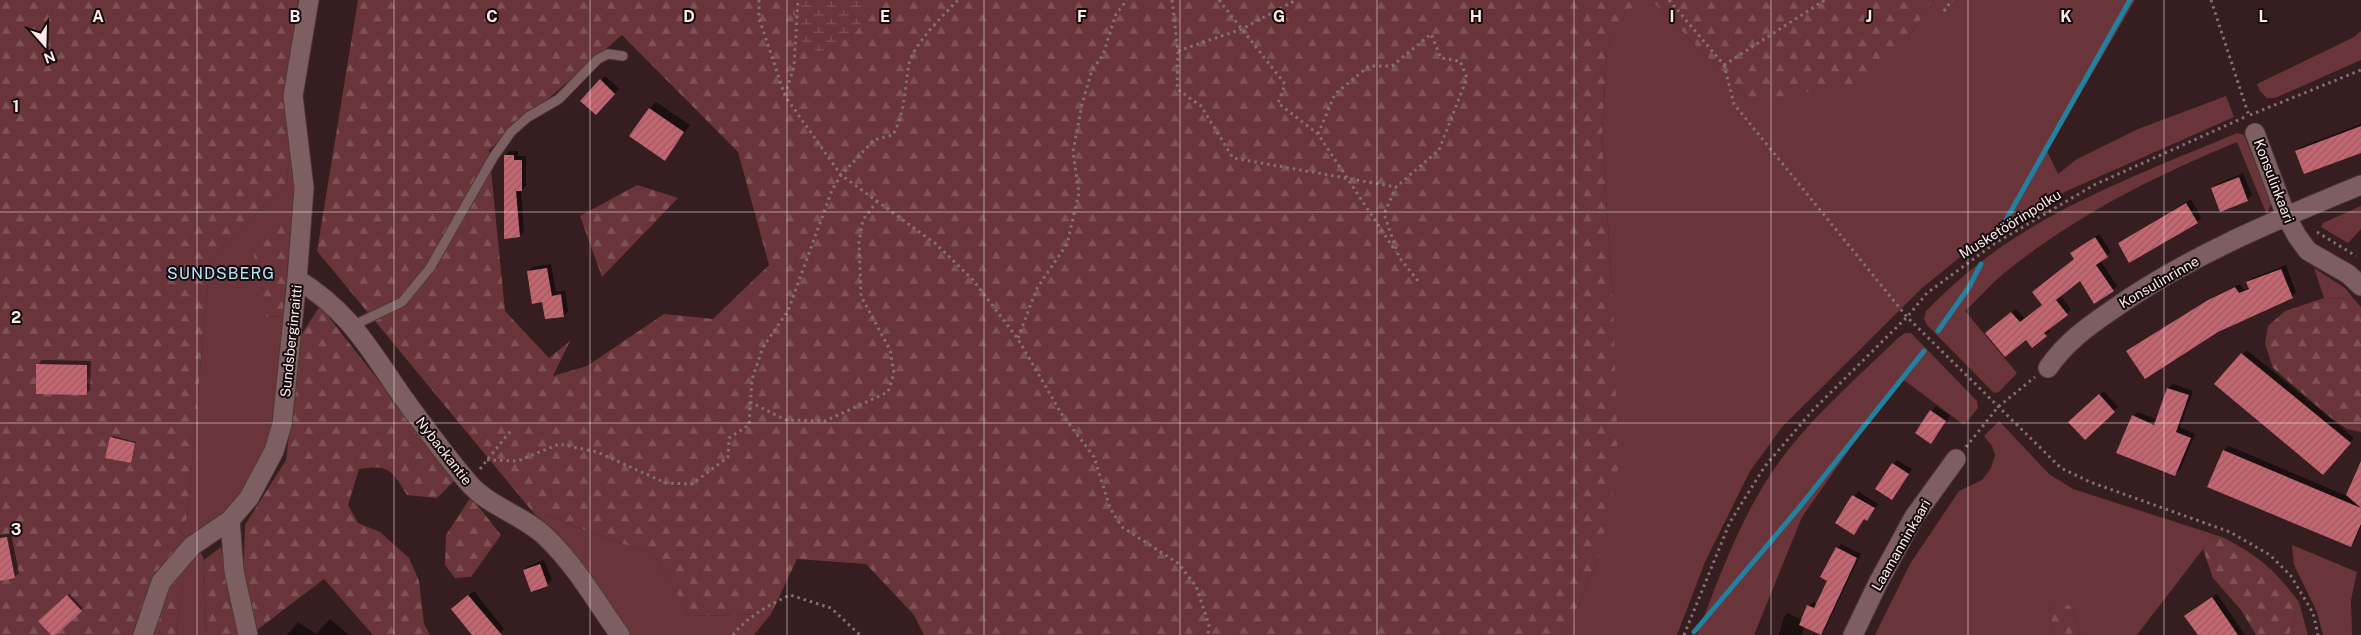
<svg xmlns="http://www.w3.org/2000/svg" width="2361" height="635" font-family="'Public Sans',sans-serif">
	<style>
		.green { fill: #69353b }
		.forest { fill: url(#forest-firs); fill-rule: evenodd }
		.wetland { fill: url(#wetland-marsh) }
		.shadow { fill: #0007 }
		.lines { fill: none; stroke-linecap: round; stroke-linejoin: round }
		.stream { stroke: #22819e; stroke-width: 5 }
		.building { fill: url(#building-hatch) }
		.lane-casing { stroke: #4e383b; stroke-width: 11 }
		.street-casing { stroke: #4e383b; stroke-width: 21 }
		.path { stroke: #856f71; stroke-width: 3; stroke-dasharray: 2.5 4; stroke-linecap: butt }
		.lane { stroke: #7d5f62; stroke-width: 9 }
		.street { stroke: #7d5f62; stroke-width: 19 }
		.grid { fill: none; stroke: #fdebec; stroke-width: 1; stroke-opacity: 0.55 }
		.labels { text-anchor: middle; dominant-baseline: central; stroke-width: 4; stroke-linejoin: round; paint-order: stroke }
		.street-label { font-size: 14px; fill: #fdebec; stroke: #160b0c }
		.quarter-label { font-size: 16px; letter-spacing: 1px; fill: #b2e6fa; stroke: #160b0c }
		.grid-label { font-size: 16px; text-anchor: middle; font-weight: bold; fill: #fdebec; stroke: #160b0c; stroke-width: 4; stroke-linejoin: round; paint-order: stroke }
	</style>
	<defs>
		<pattern id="forest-firs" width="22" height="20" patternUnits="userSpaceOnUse" patternTransform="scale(1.25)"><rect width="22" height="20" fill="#69353b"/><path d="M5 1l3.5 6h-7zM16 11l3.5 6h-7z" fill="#7f5258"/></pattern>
		<pattern id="wetland-marsh" width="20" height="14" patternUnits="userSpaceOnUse" patternTransform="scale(1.25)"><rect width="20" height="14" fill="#69353b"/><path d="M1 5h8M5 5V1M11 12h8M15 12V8" fill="none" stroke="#7f5258"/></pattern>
		<pattern id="building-hatch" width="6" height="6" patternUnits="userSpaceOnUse" patternTransform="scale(1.25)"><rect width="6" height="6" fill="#c36671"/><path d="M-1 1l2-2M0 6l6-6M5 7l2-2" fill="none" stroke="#995b62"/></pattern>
	</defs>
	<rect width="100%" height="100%" fill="#361d1f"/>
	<g class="green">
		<path d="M 1933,0 L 2135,0 L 2047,151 L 2058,174 L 2077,159 L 2138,129 L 2226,96 L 2234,117 L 2060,194 L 1990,233 L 1922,288 L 1783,426 L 1750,471 L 1705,562 L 1677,635 L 1566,635 L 1599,556 L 1613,301 L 1602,137 L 1607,48 L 1627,8 L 1655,4 L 1748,98 L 1907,40 Z"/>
		<path d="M 2361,31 L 2361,60 L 2275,98 L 2267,98 L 2260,91 L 2257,84 L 2354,37 Z"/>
		<path d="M 2237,133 L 2244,135 L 2271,204 L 2267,215 L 2237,142 C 2152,177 2075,216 2003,274 C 1990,285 1978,299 1965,311 L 2017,373 L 1999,392 L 1994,393 L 1927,325 L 1924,319 L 1926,311 C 1942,295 1959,279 1977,265 C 2050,206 2152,169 2237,133 Z"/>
		<path d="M 290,145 L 297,191 L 261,317 L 283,316 L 278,384 L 271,442 L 242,498 L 189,541 L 179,531 L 187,518 L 210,260 L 287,183 Z"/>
		<path d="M 2361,206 L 2361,229 L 2348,243 L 2321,227 L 2323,223 Z"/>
		<path d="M 2314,268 L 2345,288 L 2354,299 L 2324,298 Z"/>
		<path d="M 1905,333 L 1911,333 L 1977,401 L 1978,408 L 1964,425 L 1900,377 L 1802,517 L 1754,635 L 1697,635 C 1720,575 1743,510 1782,458 C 1815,414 1859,376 1898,338 Z"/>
		<path d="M 1999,421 L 2049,474 L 2073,489 L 2222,537 L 2210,538 L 2203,549 L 2137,635 L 2083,635 L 2071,607 L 2049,605 L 2052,635 L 1875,635 L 1910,564 L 1959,491 L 1982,480 L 1991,468 L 1995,455 L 1992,446 L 1984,436 Z"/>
		<path d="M 532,511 L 654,555 L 690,616 L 771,614 L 754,635 L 628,635 L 572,555 Z"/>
		<path d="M 2292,545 L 2357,572 L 2351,600 L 2352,635 L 2323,635 L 2317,612 L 2294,565 Z"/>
		<path d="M 199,548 L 204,560 L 206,635 L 176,635 L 184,573 L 182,564 Z"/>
		<path d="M 2299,602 L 2308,635 L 2289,635 Z"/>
	</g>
	<g class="forest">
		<path d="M 0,0 L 298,0 L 287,101 L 290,145 L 287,183 L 210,260 L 187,518 L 179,531 L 189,541 L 182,564 L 184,573 L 176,635 L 0,635 Z"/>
		<path d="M 358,0 L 1933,0 L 1907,40 L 1856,83 L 1761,100 L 1748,98 L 1655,4 L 1627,9 L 1607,48 L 1602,137 L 1613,301 L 1618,468 L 1599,556 L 1566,635 L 924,635 L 914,615 L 866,564 L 797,559 L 771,614 L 690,616 L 654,555 L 532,511 L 317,251 ZM 622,35 L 738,152 L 769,265 L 713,319 L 664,314 L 587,366 L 553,376 L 570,341 L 549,358 L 505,311 L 489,150 Z"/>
		<path d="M 637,185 L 678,198 L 602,277 L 580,216 Z"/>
		<path d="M 293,209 L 283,316 L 261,317 L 254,254 Z"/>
		<path d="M 2324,298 L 2354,299 L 2361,307 L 2361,432 L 2347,429 L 2330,417 L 2273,368 L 2265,344 L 2268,326 L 2285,311 Z"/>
		<path d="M 320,306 L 456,479 L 437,498 L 407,495 C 392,470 389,464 359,469 L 348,505 L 358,523 L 380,532 L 409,558 L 419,581 L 424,624 L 430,635 L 373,635 L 324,579 L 253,633 L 243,579 L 245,525 L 286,460 L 301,335 Z"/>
		<path d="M 471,497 L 501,535 L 471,577 L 455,578 L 445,565 L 446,535 Z"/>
		<path d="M 2222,537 C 2260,557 2273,568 2299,602 L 2289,635 L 2256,635 L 2241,610 L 2213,578 L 2203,549 L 2210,538 Z"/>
		<path d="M 221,547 L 240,635 L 206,635 L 204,560 Z"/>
		<path d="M 2058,598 L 2071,607 L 2083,635 L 2052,635 L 2049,605 Z"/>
	</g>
	<path class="wetland" d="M 797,0 L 872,0 L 857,31 L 821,54 L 802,41 L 792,11 Z"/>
	<g class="shadow">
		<path d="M 605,76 L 619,89 L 600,109 L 601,80 Z"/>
		<path d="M 656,102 L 690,125 L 665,159 L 650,108 Z"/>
		<path d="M 2361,124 L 2361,152 L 2296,151 L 2301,147 Z"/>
		<path d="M 509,151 L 518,151 L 518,156 L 526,156 L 526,186 L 521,191 L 524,232 L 519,236 L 505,156 Z"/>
		<path d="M 2243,173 L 2252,195 L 2247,200 L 2212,188 L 2217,184 Z"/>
		<path d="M 2191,199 L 2201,218 L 2197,222 L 2119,243 Z"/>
		<path d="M 2099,234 L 2111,252 L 2100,260 L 2117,286 L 2113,290 L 2080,279 L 2060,295 L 2071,310 L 2048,329 L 2050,331 L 2046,335 L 2026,338 L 1991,329 L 2016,309 L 2025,319 L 2043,305 L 2075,258 L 2076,249 Z"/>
		<path d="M 551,264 L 556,292 L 565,291 L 568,311 L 564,316 L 544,301 L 528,271 L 533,267 Z"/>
		<path d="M 2286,265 L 2296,292 L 2292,297 L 2127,351 L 2214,296 L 2240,284 L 2244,290 L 2250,287 L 2248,283 L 2252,278 Z"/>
		<path d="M 2247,350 L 2354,438 L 2327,469 L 2216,384 Z"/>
		<path d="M 42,360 L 91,361 L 90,390 L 86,394 L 38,365 Z"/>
		<path d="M 2173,384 L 2193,391 L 2180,427 L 2195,434 L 2180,470 L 2175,474 L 2133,416 L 2138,412 L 2157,420 L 2168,389 Z"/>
		<path d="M 2104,391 L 2118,407 L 2085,438 L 2070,422 Z"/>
		<path d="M 1936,406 L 1950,416 L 1935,438 L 1916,433 Z"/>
		<path d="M 113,436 L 136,442 L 130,462 L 111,438 Z"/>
		<path d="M 2229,446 L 2347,496 L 2361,464 L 2361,527 L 2355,541 L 2351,545 L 2209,487 L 2224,450 Z"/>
		<path d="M 1897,460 L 1912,469 L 1892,498 L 1893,464 Z"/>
		<path d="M 1858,491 L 1878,504 L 1871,515 L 1867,519 L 1865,518 L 1854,533 L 1837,523 Z"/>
		<path d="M 11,533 L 19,573 L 14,577 L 0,580 L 0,535 Z"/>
		<path d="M 1841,544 L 1861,554 L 1825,629 L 1820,634 L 1804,626 L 1802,635 L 1779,635 L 1784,617 L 1788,613 L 1802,620 L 1809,606 L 1813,602 L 1817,604 L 1828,580 L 1837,548 Z"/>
		<path d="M 544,560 L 552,580 L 547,585 L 524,570 L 528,566 Z"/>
		<path d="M 474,591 L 504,629 L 498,635 L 474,635 L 457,605 Z"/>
		<path d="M 69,594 L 83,608 L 53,635 L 40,622 Z"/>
		<path d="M 2217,594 L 2245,635 L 2199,635 L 2190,612 Z"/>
		<path d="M 330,619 L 349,635 L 287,635 L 298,622 L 316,634 Z"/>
	</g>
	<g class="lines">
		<g class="stream">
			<path d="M 2002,227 L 2130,0"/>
			<path d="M 1938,331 L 1969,287 L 1981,264"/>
			<path d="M 1694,632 L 1798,509 L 1924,351"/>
		</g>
	</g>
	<g class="building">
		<path d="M 600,79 L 615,94 L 596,115 L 580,101 Z"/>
		<path d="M 649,108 L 684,132 L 665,161 L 629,136 Z"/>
		<path d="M 2361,126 L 2361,153 L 2304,174 L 2295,151 Z"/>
		<path d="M 504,155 L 514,155 L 514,160 L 522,160 L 522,191 L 516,191 L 520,237 L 504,239 Z"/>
		<path d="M 2239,177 L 2248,201 L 2220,212 L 2211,188 Z"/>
		<path d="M 2186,203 L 2198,223 L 2129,263 L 2118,243 Z"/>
		<path d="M 2095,237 L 2108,257 L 2096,265 L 2114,291 L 2094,304 L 2080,281 L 2056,300 L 2068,315 L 2044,333 L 2047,336 L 2032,348 L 2026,340 L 2005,357 L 1985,333 L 2011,312 L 2020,322 L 2042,305 L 2032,292 L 2074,259 L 2070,253 Z"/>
		<path d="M 547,268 L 552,296 L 561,294 L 564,317 L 545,319 L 542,302 L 532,304 L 527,271 Z"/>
		<path d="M 2281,269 L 2293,298 L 2218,332 L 2145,379 L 2126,351 L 2208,300 L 2235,287 L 2239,293 L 2249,289 L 2246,282 Z"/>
		<path d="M 2241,353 L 2351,443 L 2323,475 L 2214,384 Z"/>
		<path d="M 36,364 L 87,365 L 87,395 L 36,394 Z"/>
		<path d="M 2167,388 L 2189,395 L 2176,432 L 2191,438 L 2175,476 L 2116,453 L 2132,415 L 2154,425 Z"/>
		<path d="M 2099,394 L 2115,412 L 2085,440 L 2068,422 Z"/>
		<path d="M 1930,410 L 1946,421 L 1931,444 L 1915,433 Z"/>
		<path d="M 110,437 L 135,443 L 131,463 L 105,458 Z"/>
		<path d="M 2223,450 L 2361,508 L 2346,495 L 2361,461 L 2361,524 L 2351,547 L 2207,487 Z"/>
		<path d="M 1892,463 L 1909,474 L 1892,500 L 1875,489 Z"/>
		<path d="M 1852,495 L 1875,508 L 1867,521 L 1864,519 L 1854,535 L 1835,523 Z"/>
		<path d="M 7,537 L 15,578 L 0,581 L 0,538 Z"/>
		<path d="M 1836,547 L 1857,558 L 1821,635 L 1799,625 L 1807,605 L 1814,608 L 1827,581 L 1820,577 Z"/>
		<path d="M 540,564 L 548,586 L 531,592 L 523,570 Z"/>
		<path d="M 67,595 L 82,611 L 56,635 L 51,635 L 38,621 Z"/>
		<path d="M 468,595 L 502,635 L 472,635 L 451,609 Z"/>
		<path d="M 2212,597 L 2238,635 L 2198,635 L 2184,616 Z"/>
	</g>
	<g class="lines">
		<g class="lane-casing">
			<path id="lane" d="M 354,325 L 402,302 L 430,268 L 494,156 L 511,132 L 528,117 L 559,99 L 598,59 L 608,54 L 623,56"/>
		</g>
		<g class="street-casing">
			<g id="street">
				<path d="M 2255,133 L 2286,216 L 2297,236 L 2308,251 L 2348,274 L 2361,286"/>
				<path d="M 297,279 C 350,312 368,347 402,396 C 423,425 444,454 467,481 C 488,507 524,515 547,538 C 576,566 597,603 620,635"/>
				<path d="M 2048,368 C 2065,343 2087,327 2112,310 C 2188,256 2276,220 2361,185"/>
				<path d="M 230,520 L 234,571 L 248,635"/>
				<path d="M 143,635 L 161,582 L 192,546 L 230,520 L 249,498 L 274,451 L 282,424 L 297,279 L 304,188 L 293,96 L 309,0"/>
				<path d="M 1853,635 L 1878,583 L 1914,517 L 1956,459"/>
			</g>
		</g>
		<g class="path">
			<path d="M 759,0 L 759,18 L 785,96 L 841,175 L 936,244 L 973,280 L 1018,339 L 1061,413 L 1094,457 L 1110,508 L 1122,527 L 1179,564 L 1196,586 L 1209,625 L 1208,635"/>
			<path d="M 1172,0 L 1178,51 L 1177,89 L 1201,106 L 1233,158 L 1396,187 L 1384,214 L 1399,257 L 1419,282"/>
			<path d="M 1219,0 L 1285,84 L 1278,103 L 1318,134 L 1396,252"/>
			<path d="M 1669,0 L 1724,65 L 1734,104 L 1907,317 L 2061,468 L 2090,482 L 2230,532 L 2270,555 L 2291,576 L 2313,613 L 2318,635"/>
			<path d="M 2211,0 L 2249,116"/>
			<path d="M 1944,11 L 1952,0"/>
			<path d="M 1178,51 L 1242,29 L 1296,0"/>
			<path d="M 1724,65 L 1825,0"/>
			<path d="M 785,95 L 794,67 L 798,0"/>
			<path d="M 2250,115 L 2361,70"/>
			<path d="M 1318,134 L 1335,94 L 1369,66 L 1392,66 L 1431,34 L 1441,58 L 1460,61 L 1467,78 L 1439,150 L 1396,187"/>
			<path d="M 2317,232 L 2356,256"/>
			<path d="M 1018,338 L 1037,288 L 1067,244 L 1079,193 L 1073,152 L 1082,104 L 1092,70 L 1103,55 L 1116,14 L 1127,0"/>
			<path d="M 750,402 L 786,420 L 825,421 L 888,392 L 894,373 L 890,350 L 861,296 L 859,242 L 863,220 L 878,200"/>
			<path d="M 1966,447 L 1998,407 L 2035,377"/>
			<path d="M 487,460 L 518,461 L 559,444 L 597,452 L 666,483 L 692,484 L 728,457 L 729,438 L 749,425 L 752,379 L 763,347 L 788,311 L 832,190 L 841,175 L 874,140 L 893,135 C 906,110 904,91 909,64 C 913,45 944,14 958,0"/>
			<path d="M 480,469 L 512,429"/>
			<path d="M 733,635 C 748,616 769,605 790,595 L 831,608 L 860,635"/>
			<path d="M 1684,635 L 1730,522 L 1765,466 L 1813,410 L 1907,317 L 1927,293 L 1994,244 L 2094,185 L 2245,117"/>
		</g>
		<use href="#lane" class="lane"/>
		<use href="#street" class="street"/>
	</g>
	<path class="grid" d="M 197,0 L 197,635M 394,0 L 394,635M 590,0 L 590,635M 787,0 L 787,635M 984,0 L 984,635M 1180,0 L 1180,635M 1377,0 L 1377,635M 1574,0 L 1574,635M 1771,0 L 1771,635M 1968,0 L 1968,635M 2164,0 L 2164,635M 0,212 L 2361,212M 0,423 L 2361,423"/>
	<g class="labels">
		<g class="street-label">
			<text transform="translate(2274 181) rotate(69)">Konsulinkaari</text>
			<text transform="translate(2010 224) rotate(-32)">Musketöörinpolku</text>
			<text transform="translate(2159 282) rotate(-30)">Konsulinrinne</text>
			<text transform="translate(291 341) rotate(-84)">Sundsberginraitti</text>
			<text transform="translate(444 451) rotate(52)">Nybackantie</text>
			<text transform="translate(1901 545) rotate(-60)">Laamanninkaari</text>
		</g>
		<g class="quarter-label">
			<text x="221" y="273">SUNDSBERG</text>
		</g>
	</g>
	<g class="grid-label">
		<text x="98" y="22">A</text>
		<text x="295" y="22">B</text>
		<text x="492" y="22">C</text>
		<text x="689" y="22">D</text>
		<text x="885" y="22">E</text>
		<text x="1082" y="22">F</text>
		<text x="1279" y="22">G</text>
		<text x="1476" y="22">H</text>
		<text x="1672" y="22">I</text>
		<text x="1869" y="22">J</text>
		<text x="2066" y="22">K</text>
		<text x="2263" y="22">L</text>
		<text x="16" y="112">1</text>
		<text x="16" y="323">2</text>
		<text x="16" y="535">3</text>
	</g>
	<g transform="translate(45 45) rotate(160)" stroke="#160b0c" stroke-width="4" paint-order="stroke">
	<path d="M0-4L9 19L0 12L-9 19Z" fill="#fdebec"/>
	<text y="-8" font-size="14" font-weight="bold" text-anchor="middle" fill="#fdebec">N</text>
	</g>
</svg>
